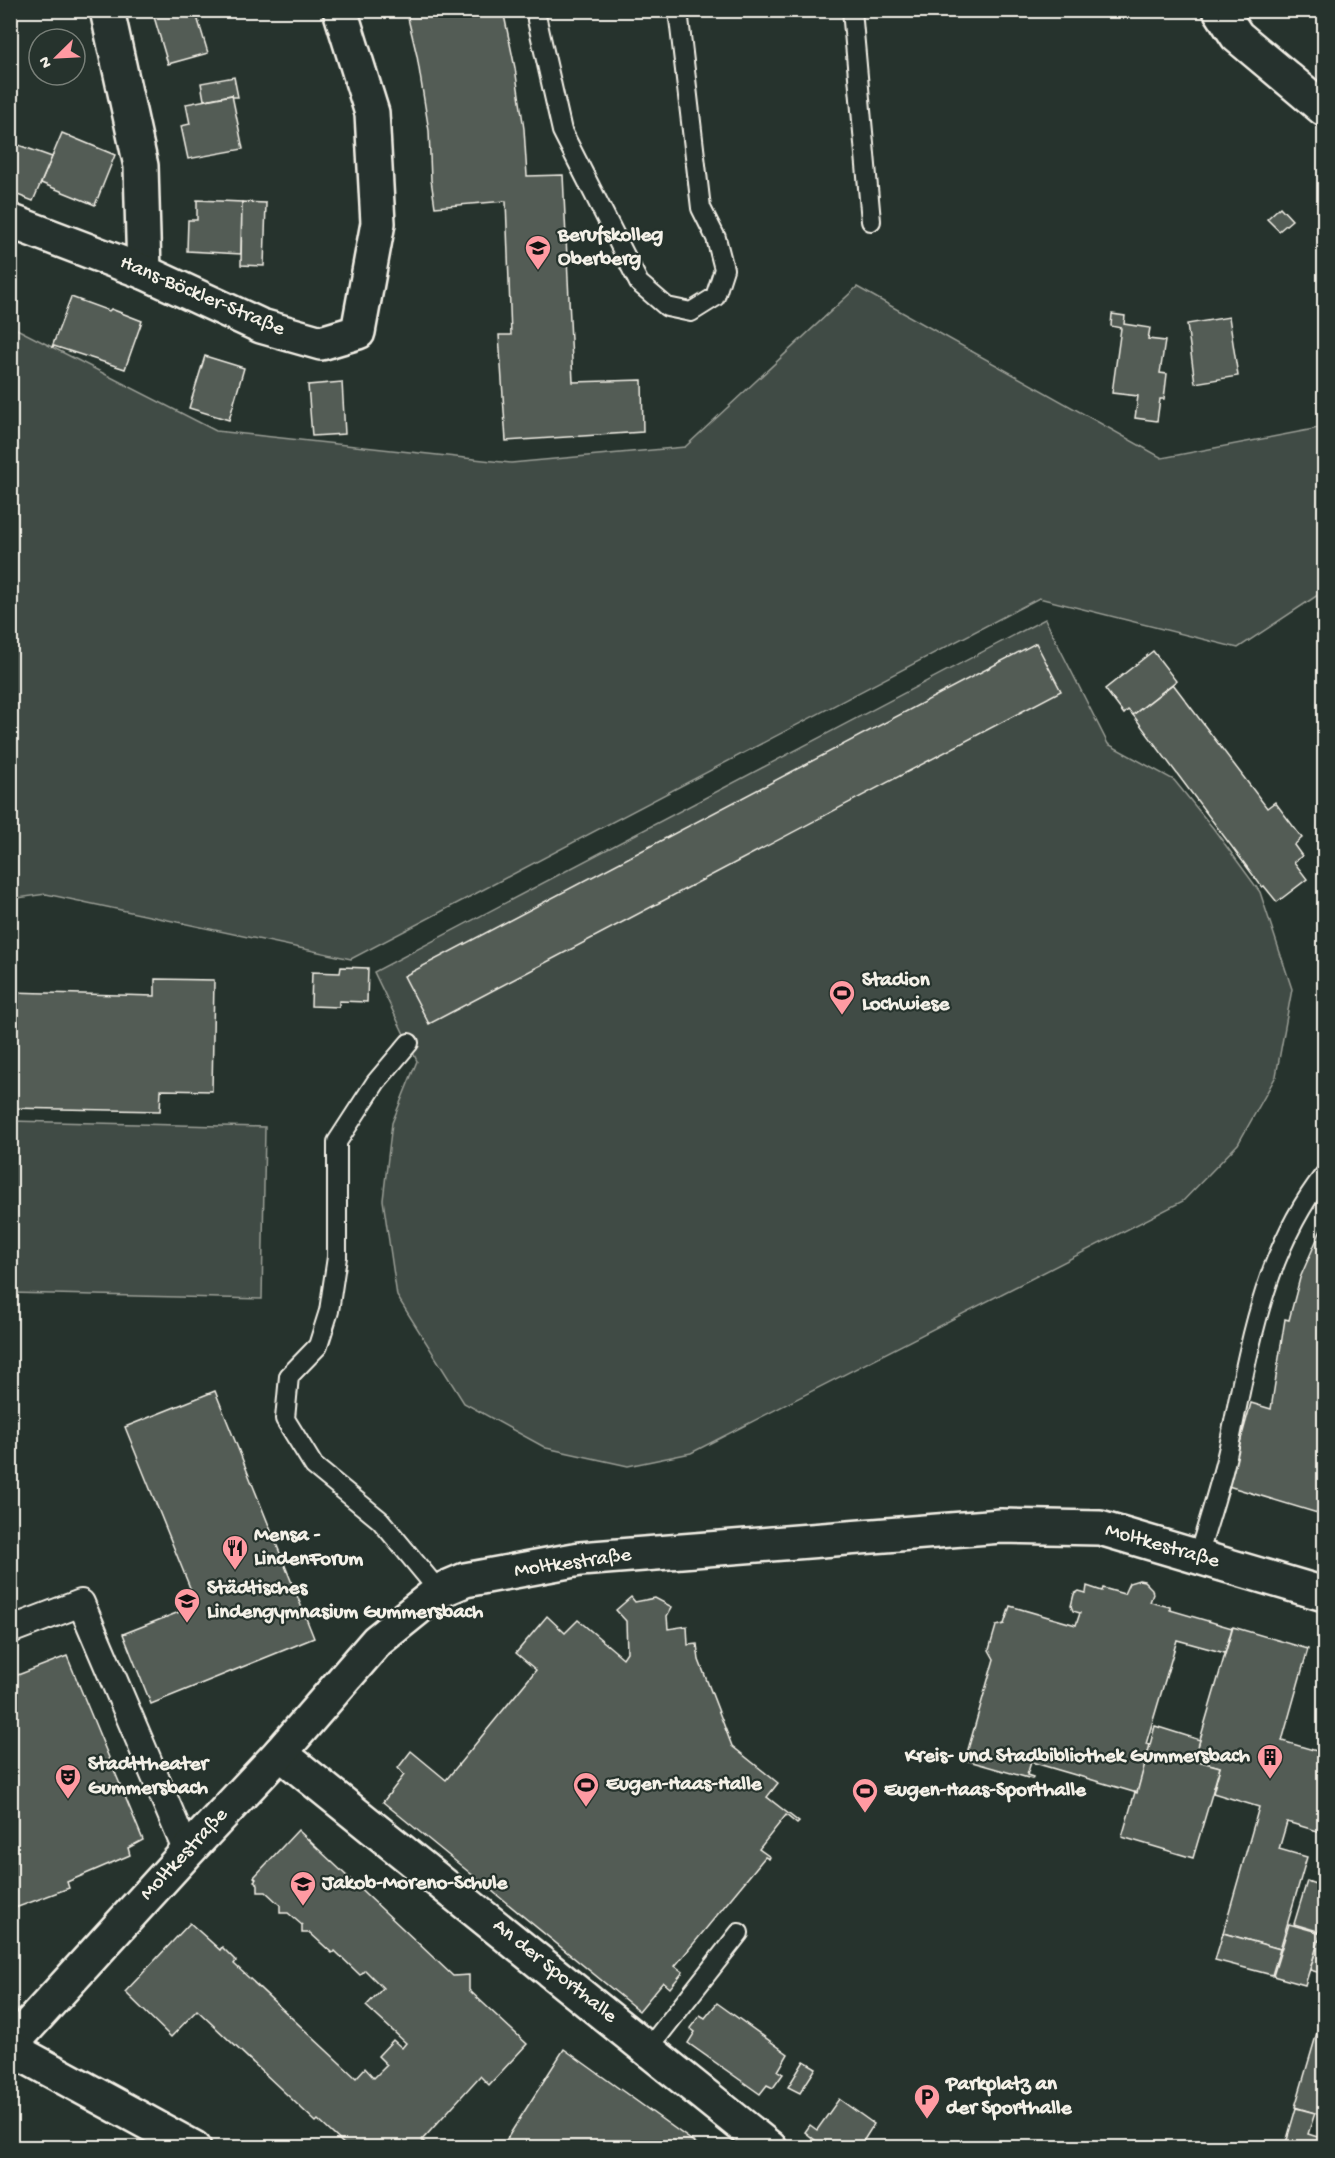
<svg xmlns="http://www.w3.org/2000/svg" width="1335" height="2158" font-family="'Gochi Hand',sans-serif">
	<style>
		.green { fill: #414b45; stroke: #9a9e96; stroke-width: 1.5 }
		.building { fill: #525c55; stroke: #f4f1e8; stroke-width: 1.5 }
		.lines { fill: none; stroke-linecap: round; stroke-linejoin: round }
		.service-casing { stroke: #f4f1e8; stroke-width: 22 }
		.pedestrian-casing { stroke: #f4f1e8; stroke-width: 30 }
		.minor-casing { stroke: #f4f1e8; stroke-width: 38 }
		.service { stroke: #26332d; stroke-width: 18 }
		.pedestrian { stroke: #26332d; stroke-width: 26 }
		.minor { stroke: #26332d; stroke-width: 33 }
		.labels { text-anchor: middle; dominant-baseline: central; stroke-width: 4.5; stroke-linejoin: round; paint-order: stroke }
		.poi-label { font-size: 21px; font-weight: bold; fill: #f4f1e8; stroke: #26332d; text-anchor: start }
		.street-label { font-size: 21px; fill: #f4f1e8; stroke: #26332d }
	</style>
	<rect width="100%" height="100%" fill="#26332d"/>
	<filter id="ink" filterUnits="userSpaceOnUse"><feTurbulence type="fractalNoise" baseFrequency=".0167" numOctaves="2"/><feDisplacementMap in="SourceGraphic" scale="12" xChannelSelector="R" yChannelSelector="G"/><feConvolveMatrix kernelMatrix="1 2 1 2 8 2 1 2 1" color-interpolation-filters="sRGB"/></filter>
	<g filter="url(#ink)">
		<g class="green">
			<path d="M 857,287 L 1162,458 L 1314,429 L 1324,425 L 1324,591 L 1238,648 L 1039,598 L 351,959 L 46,894 L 11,899 L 11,326 L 216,431 L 511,463 L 685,447 Z"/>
			<path d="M 1045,619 L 1108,744 L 1174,780 L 1213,828 L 1260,892 L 1292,989 L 1276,1076 L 1238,1144 L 1183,1201 L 691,1453 L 628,1466 L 546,1448 L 464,1403 L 397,1296 L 383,1200 L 392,1123 L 417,1061 L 374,972 Z"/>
			<path d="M 11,1121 L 265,1127 L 262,1299 L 11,1293 Z"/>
		</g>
		<g class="building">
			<path d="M 152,10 L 195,10 L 208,53 L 168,64 Z"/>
			<path d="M 406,10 L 503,10 L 515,68 L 524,129 L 527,176 L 563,175 L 573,382 L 642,380 L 643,432 L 506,441 L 499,335 L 511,335 L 506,201 L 435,207 L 431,180 L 429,131 L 417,56 Z"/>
			<path d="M 234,77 L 238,97 L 232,97 L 232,95 L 204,100 L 201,83 Z"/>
			<path d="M 232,95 L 243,149 L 188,159 L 181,126 L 190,124 L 186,104 Z"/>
			<path d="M 62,133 L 115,155 L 95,205 L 41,183 Z"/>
			<path d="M 10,142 L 52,157 L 33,201 L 10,192 Z"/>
			<path d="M 197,200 L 242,202 L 241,254 L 187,251 L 188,220 L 197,220 Z"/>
			<path d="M 242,202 L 266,203 L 264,266 L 241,265 Z"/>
			<path d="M 1280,207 L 1292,220 L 1279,231 L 1267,219 Z"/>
			<path d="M 71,297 L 109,311 L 111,309 L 142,321 L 125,369 L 54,346 L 52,347 Z"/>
			<path d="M 1112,314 L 1125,316 L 1124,324 L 1150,328 L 1148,339 L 1165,341 L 1160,373 L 1167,374 L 1164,399 L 1160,399 L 1157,421 L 1135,418 L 1138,396 L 1112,393 L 1121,328 L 1111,326 Z"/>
			<path d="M 1229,317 L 1238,376 L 1195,383 L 1187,324 Z"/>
			<path d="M 205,356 L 244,368 L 229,420 L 189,408 Z"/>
			<path d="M 342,382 L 345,434 L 312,436 L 308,385 Z"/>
			<path d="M 1036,643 L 1061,691 L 429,1024 L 404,976 Z"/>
			<path d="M 1153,651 L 1176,681 L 1133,715 L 1128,710 L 1124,714 L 1105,689 Z"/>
			<path d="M 1173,684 L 1267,808 L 1275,802 L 1302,838 L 1294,845 L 1302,856 L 1294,862 L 1307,879 L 1277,902 L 1264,886 L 1262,887 L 1133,715 Z"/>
			<path d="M 341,967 L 368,968 L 367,1002 L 339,1001 L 339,1007 L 311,1006 L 312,972 L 340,973 Z"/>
			<path d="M 155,979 L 214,980 L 212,1091 L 161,1090 L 160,1111 L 10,1108 L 10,992 L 155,996 Z"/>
			<path d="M 1324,1223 L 1324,1397 L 1320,1424 L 1324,1425 L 1324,1515 L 1228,1486 L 1251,1403 L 1271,1409 L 1285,1319 L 1289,1320 L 1300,1278 Z"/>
			<path d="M 215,1391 L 314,1638 L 151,1704 L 123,1634 L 197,1605 L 125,1427 Z"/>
			<path d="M 1324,1543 L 1324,1565 L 1319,1563 Z"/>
			<path d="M 1139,1580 L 1144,1581 L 1152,1589 L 1153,1594 L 1150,1602 L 1170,1607 L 1170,1610 L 1232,1628 L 1225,1653 L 1177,1640 L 1146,1744 L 1151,1745 L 1137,1793 L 1031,1762 L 1027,1775 L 1033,1777 L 1032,1779 L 965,1760 L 994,1659 L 989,1650 L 996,1626 L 1004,1624 L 1010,1606 L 1076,1625 L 1080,1613 L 1073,1611 L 1071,1606 L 1074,1594 L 1079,1591 L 1086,1593 L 1087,1586 L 1102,1591 L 1103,1588 L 1124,1594 L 1129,1583 Z"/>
			<path d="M 631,1597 L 635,1602 L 655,1598 L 672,1607 L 667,1616 L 668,1629 L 687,1626 L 688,1645 L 697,1644 L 699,1660 L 732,1746 L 778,1783 L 767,1797 L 799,1822 L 797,1824 L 786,1815 L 759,1849 L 770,1857 L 769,1859 L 765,1857 L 675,1966 L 683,1972 L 670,1988 L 663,1982 L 639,2011 L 383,1802 L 404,1775 L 398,1768 L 411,1751 L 446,1780 L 536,1670 L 516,1653 L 547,1616 L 565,1633 L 578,1620 L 623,1658 L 627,1652 L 626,1621 L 616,1610 Z"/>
			<path d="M 1233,1627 L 1308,1649 L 1282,1741 L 1324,1753 L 1324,1833 L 1287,1822 L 1279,1849 L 1307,1857 L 1280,1949 L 1223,1933 L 1259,1807 L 1213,1793 L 1220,1767 L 1194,1760 Z"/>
			<path d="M 67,1656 L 143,1840 L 128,1848 L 130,1855 L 67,1882 L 69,1888 L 10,1910 L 10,1678 Z"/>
			<path d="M 1155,1726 L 1200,1740 L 1194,1760 L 1220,1767 L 1193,1858 L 1122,1837 L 1135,1792 L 1137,1793 Z"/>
			<path d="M 298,1830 L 453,1976 L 469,1975 L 469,1990 L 527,2044 L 489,2085 L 480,2076 L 422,2140 L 430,2148 L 348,2148 L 318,2120 L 316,2122 L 197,2010 L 171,2037 L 125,1992 L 190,1923 L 220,1950 L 222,1947 L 236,1961 L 234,1964 L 356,2078 L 365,2068 L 374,2078 L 387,2065 L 378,2056 L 393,2040 L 402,2048 L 406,2043 L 366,2006 L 383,1988 L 365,1970 L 360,1975 L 335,1951 L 332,1953 L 310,1933 L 302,1933 L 302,1925 L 288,1913 L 280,1913 L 280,1905 L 266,1892 L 258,1892 L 258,1884 L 254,1881 L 256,1879 L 254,1877 Z"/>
			<path d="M 1307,1881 L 1324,1887 L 1324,1974 L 1310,1970 L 1321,1932 L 1294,1924 Z"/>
			<path d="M 1289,1924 L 1321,1933 L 1305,1985 L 1273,1976 Z"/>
			<path d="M 1223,1933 L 1280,1949 L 1272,1975 L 1215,1960 Z"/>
			<path d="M 717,2003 L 788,2054 L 778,2071 L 783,2074 L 773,2088 L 767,2085 L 760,2094 L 688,2043 L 695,2032 L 690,2028 L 700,2015 L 705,2018 Z"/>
			<path d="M 1324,2009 L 1324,2116 L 1295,2107 Z"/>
			<path d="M 564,2049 L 702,2148 L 501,2148 Z"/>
			<path d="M 804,2061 L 816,2068 L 800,2093 L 788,2087 Z"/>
			<path d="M 839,2099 L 874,2124 L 859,2148 L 825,2148 L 805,2132 L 810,2125 L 817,2130 Z"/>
			<path d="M 1296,2108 L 1315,2113 L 1308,2134 L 1324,2139 L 1324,2148 L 1285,2146 Z"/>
		</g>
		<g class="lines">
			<g class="service-casing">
				<g id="service">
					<path d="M 852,10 L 871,221"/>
					<path d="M 537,20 L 562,131 L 639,283 L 667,307 L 691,312 L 715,297 L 724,269 L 716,238 L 701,208 L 678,10"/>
					<path d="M 409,1043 L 376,1082 L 337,1142 L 337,1257 L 329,1311 L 318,1346 L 289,1376 L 285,1419 L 314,1466 L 380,1520 L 439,1591"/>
					<path d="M 1198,1557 C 1208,1522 1220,1487 1228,1451 C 1248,1356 1262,1254 1324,1175"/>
					<path d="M 648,2049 L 739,1933"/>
				</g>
			</g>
			<g class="pedestrian-casing">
				<path id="pedestrian" d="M 10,1630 L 81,1603 L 187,1852"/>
			</g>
			<g class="minor-casing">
				<g id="minor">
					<path d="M 107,10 L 141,166 L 144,272"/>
					<path d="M 1220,10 L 1237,36 L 1324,109"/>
					<path d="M 10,221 L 144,272 L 261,326 L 321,343 L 358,332 L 378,223 L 372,113 L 340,10"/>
					<path d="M 280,1753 L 770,2148"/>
					<path d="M 10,2046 L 187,1852 L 280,1753 L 377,1641 L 439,1591 L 465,1580 L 580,1559 L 1001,1526 L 1100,1528 L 1324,1594"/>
					<path d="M 10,2048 L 194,2148"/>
				</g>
			</g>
			<use href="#service" class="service"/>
			<use href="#pedestrian" class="pedestrian"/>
			<use href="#minor" class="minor"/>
		</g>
	</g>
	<defs>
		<g id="school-pin" transform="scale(1.35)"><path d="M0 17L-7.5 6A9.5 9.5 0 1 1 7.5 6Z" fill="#ff9aa2" stroke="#26332d"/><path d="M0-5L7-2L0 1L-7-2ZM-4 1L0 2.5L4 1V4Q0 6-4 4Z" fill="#111"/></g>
		<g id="stadium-pin" transform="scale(1.35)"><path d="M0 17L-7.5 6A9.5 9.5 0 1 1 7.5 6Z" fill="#ff9aa2" stroke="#26332d"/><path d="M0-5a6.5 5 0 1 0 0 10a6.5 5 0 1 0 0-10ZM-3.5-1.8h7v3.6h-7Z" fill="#111"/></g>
		<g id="restaurant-pin" transform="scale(1.35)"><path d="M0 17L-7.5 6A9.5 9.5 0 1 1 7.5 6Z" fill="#ff9aa2" stroke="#26332d"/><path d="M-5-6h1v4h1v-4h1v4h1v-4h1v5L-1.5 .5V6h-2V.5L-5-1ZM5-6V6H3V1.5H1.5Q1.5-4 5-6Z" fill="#111"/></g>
		<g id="building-pin" transform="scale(1.35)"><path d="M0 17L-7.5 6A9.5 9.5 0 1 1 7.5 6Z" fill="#ff9aa2" stroke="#26332d"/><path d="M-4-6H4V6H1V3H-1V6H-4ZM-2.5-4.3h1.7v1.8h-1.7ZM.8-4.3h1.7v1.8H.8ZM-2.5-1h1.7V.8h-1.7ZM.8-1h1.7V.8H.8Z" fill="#111"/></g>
		<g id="theatre-pin" transform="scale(1.35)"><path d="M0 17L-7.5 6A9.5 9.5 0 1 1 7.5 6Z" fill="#ff9aa2" stroke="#26332d"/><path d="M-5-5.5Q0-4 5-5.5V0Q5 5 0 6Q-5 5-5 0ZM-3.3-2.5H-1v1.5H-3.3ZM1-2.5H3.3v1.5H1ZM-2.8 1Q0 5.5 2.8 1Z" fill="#111"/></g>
		<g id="parking-pin" transform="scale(1.35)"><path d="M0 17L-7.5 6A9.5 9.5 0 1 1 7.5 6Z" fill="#ff9aa2" stroke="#26332d"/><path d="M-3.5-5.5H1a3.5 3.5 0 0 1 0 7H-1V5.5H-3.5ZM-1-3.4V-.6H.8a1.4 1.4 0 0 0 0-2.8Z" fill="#111"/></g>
	</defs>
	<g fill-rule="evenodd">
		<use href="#school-pin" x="538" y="248"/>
		<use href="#stadium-pin" x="842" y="993"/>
		<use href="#restaurant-pin" x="235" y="1548"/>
		<use href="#school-pin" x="187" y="1601"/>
		<use href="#building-pin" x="1270" y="1757"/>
		<use href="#theatre-pin" x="68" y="1777"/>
		<use href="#stadium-pin" x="586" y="1785"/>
		<use href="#stadium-pin" x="865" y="1791"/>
		<use href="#school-pin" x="303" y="1884"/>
		<use href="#parking-pin" x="927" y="2097"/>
	</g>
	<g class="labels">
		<g class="poi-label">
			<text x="558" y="236">Berufskolleg<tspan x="558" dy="24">Oberberg</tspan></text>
			<text x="862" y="981">Stadion<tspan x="862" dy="24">Lochwiese</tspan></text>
			<text x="254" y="1536">Mensa -<tspan x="254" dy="24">LindenForum</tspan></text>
			<text x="207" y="1589">Städtisches<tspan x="207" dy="24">Lindengymnasium Gummersbach</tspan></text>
			<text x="1250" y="1757" text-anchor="end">Kreis- und Stadbibliothek Gummersbach</text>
			<text x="88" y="1765">Stadttheater<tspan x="88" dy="24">Gummersbach</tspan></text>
			<text x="606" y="1785">Eugen-Haas-Halle</text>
			<text x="884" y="1791">Eugen-Haas-Sporthalle</text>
			<text x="322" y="1884">Jakob-Moreno-Schule</text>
			<text x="946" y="2085">Parkplatz an<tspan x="946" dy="24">der Sporthalle</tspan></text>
		</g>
		<g class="street-label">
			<text transform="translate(202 297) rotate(23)">Hans-Böckler-Straße</text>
			<text transform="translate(1162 1547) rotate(16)">Moltkestraße</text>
			<text transform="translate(573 1564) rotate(-8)">Moltkestraße</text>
			<text transform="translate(185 1855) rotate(-47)">Moltkestraße</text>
			<text transform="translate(554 1972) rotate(39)">An der Sporthalle</text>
		</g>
	</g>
	<rect width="1335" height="2158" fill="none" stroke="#26332d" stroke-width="36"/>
	<rect x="18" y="18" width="1299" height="2122" fill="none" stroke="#f4f1e8" stroke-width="2" filter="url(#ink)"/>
	<g transform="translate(57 57) rotate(246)"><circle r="28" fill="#26332d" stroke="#787f78" stroke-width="1.5"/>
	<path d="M0-4.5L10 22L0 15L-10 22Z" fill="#ff9aa2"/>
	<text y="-9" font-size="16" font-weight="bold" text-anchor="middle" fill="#f4f1e8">N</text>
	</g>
</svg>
